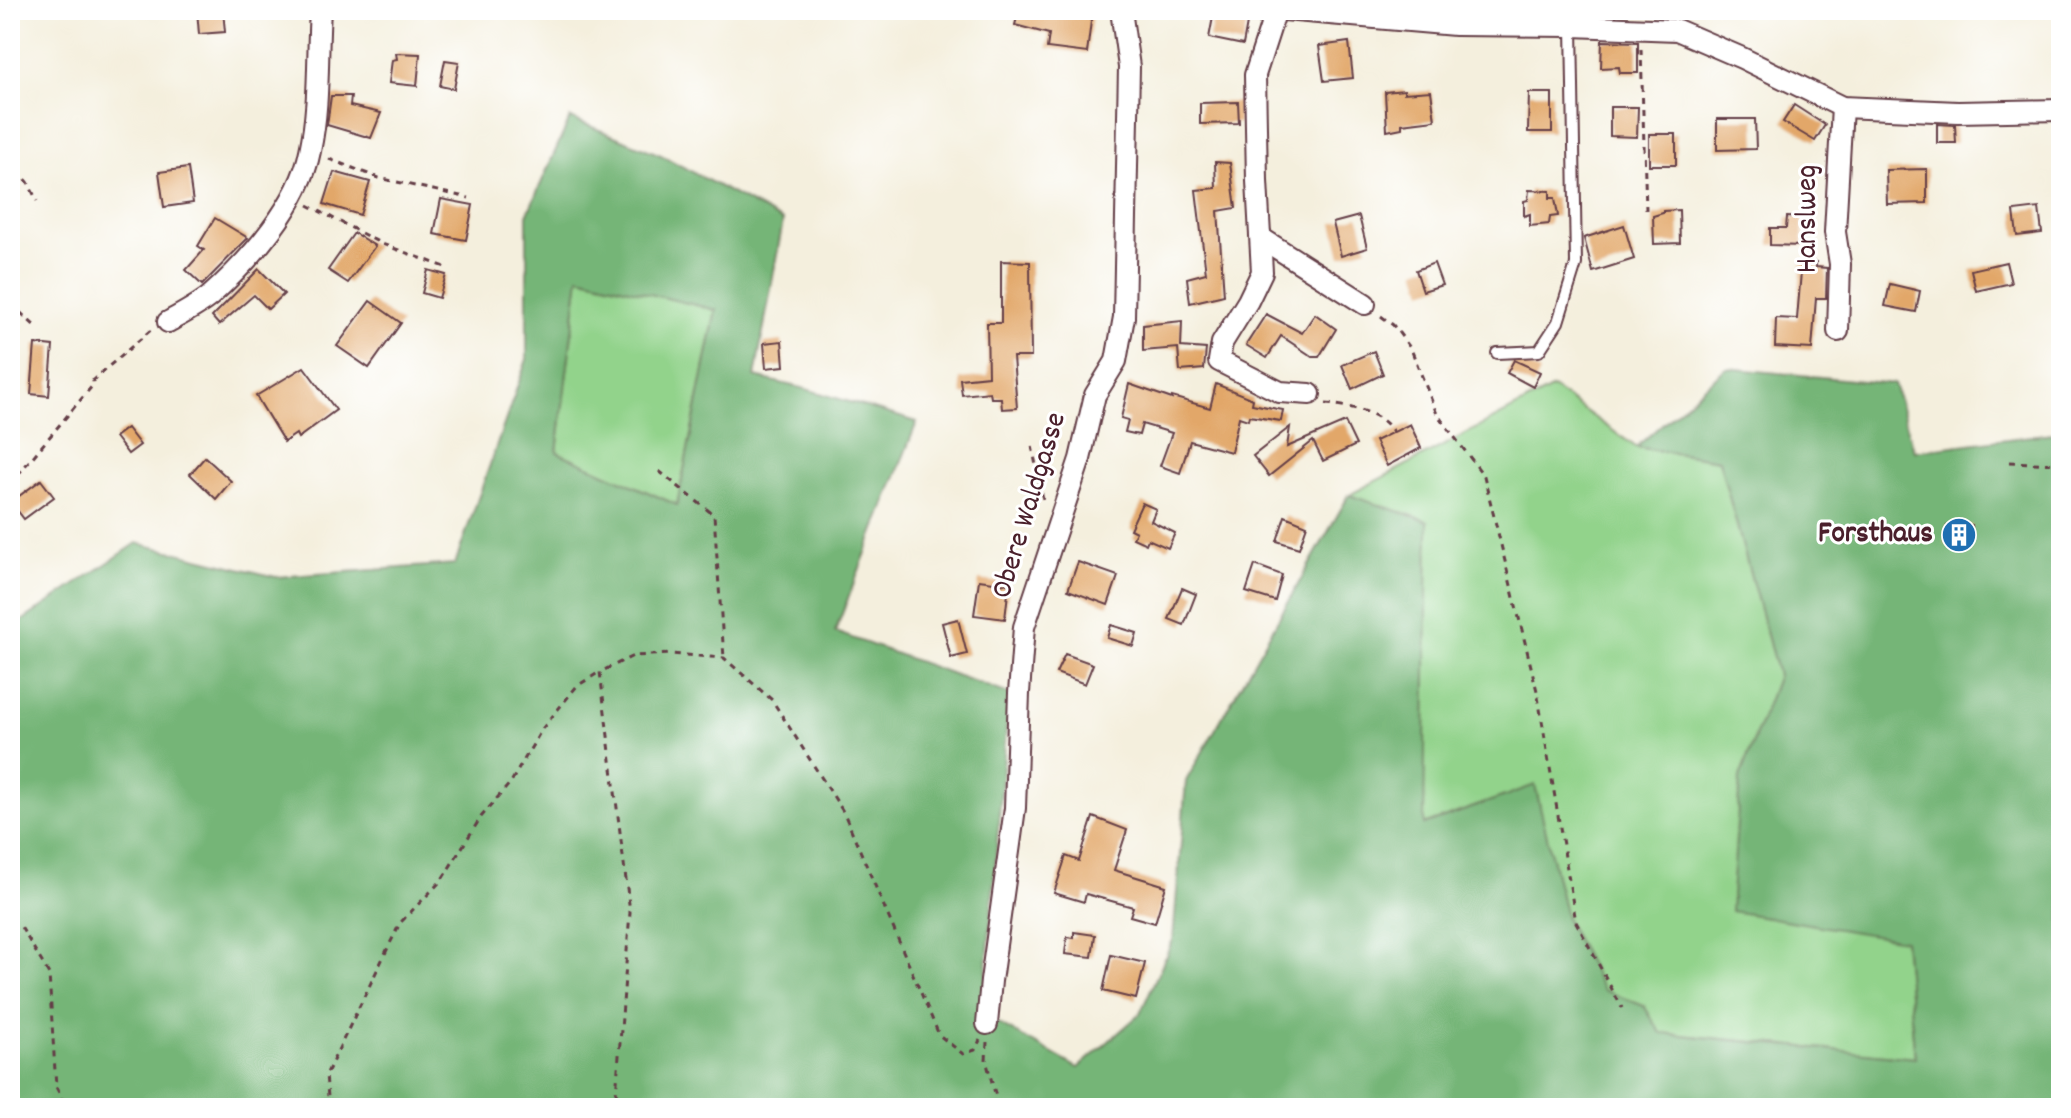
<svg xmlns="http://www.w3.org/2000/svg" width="2071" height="1118" font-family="Dekko,sans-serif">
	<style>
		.green { fill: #92d38b; stroke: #6e795b; stroke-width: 2 }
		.forest { fill: #75b577; stroke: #606a51; stroke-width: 2; fill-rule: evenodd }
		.building { fill: #e2a769 }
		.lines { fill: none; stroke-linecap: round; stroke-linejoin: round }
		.lane-casing { stroke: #643e46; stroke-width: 14 }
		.street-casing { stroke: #643e46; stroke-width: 24 }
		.path { stroke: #643e46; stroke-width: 3; stroke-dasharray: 6 6; stroke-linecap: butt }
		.lane { stroke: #fff; stroke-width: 10 }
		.street { stroke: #fff; stroke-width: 20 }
		.labels { text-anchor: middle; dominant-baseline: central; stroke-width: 6; stroke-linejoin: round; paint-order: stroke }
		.street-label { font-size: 30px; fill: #4a1f2b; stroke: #fff }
		.poi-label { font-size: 30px; font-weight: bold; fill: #4a1f2b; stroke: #fff; text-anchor: end }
	</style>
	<rect width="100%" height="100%" fill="#fff"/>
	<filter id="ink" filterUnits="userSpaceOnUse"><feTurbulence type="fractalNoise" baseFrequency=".0125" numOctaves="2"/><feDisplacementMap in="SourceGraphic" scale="16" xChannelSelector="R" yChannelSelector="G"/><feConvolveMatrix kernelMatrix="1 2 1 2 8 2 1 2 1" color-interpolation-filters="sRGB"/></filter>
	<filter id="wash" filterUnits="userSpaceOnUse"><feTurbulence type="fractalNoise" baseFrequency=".006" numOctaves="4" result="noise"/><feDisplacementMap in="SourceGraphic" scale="32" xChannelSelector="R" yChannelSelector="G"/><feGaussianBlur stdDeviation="1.8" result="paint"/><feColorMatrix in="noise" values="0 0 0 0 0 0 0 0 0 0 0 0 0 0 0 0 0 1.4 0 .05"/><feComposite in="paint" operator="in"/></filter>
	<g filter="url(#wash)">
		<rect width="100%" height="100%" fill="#f4efdd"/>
		<g class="green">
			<path d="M 579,276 L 716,310 L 677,505 L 557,452 Z"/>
			<path d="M 1553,388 L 1636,447 L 1719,460 L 1778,675 L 1740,778 L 1904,940 L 1915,1058 L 1661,1033 L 1644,1006 L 1603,990 L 1567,922 L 1535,786 L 1423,825 L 1428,521 L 1349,495 Z"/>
		</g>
		<path class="forest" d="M 570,118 L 661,155 L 783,221 L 755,377 L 806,389 L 917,422 L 835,632 L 1009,694 L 983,1015 L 1078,1068 L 1140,1014 L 1173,940 L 1186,781 L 1349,495 L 1428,521 L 1424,825 L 1535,785 L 1567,922 L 1603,990 L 1644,1006 L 1661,1033 L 1915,1058 L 1904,940 L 1731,911 L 1740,778 L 1778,675 L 1719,460 L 1636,447 L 1726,368 L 1894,384 L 1914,451 L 2061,432 L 2061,1108 L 10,1108 L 10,629 L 137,543 L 276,577 L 455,564 L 527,359 L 527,215 ZM 579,277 L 716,310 L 677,505 L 557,452 Z"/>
		<g id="blocks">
			<g class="building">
				<path d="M 197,10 L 223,10 L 225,32 L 199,34 Z"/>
				<path d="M 1019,10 L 1051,16 L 1052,10 L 1092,13 L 1087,53 L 1047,48 L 1049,34 L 1015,25 Z"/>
				<path d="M 1213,17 L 1247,23 L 1243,45 L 1209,38 Z"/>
				<path d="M 1602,41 L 1638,42 L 1638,73 L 1620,73 L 1619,67 L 1601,68 Z"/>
				<path d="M 1349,42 L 1353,78 L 1324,81 L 1319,46 Z"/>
				<path d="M 396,53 L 420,54 L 417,86 L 389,83 L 392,60 L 397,59 Z"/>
				<path d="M 445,60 L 459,62 L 454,89 L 440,86 Z"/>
				<path d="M 1404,90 L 1404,93 L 1431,91 L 1435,120 L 1402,124 L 1402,128 L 1387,131 L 1385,92 Z"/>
				<path d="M 1529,93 L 1552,93 L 1552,132 L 1528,132 Z"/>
				<path d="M 331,96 L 351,96 L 350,106 L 381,113 L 371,138 L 327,125 Z"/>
				<path d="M 1238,102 L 1239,123 L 1200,124 L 1200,103 Z"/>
				<path d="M 1794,105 L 1825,125 L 1815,141 L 1783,122 Z"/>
				<path d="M 1610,107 L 1638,107 L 1637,137 L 1610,136 Z"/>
				<path d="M 1717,119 L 1755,119 L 1756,149 L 1717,150 Z"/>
				<path d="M 1937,124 L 1955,125 L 1956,143 L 1937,143 Z"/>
				<rect x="1649" y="134" width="27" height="31"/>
				<path d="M 1215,162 L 1230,163 L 1236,208 L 1218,211 L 1224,295 L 1190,303 L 1187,278 L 1206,273 L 1196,190 L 1216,188 Z"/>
				<path d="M 188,168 L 193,203 L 164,207 L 159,172 Z"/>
				<path d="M 1927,169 L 1927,203 L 1887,204 L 1886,170 Z"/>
				<path d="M 334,172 L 370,182 L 360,215 L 324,204 Z"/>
				<path d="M 1529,190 L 1550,191 L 1550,198 L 1555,198 L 1558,216 L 1550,217 L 1549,224 L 1530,226 L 1530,214 L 1524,216 L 1524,201 L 1528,200 Z"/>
				<path d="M 441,199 L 473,205 L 466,240 L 434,234 Z"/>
				<path d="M 2039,208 L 2042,233 L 2017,236 L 2014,211 Z"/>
				<path d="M 1679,210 L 1680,243 L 1654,244 L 1653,216 L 1663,213 L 1663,211 Z"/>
				<path d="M 1359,216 L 1367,248 L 1341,256 L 1333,223 Z"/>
				<path d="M 1787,217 L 1803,218 L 1803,246 L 1770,245 L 1770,228 L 1786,228 Z"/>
				<path d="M 215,218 L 248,238 L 202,285 L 186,270 L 204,250 L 198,246 Z"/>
				<path d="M 1624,225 L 1634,259 L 1593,272 L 1584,238 Z"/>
				<path d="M 354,233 L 375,246 L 348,283 L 328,270 Z"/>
				<path d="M 1802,260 L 1816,262 L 1816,267 L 1827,268 L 1826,298 L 1816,298 L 1812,349 L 1775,347 L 1776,318 L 1797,319 Z"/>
				<path d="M 1001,261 L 1030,262 L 1031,357 L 1013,357 L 1017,408 L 1002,409 L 1001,398 L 991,398 L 990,392 L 962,395 L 960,379 L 988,376 L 987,323 L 1001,323 Z"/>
				<path d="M 2006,262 L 2011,283 L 1976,291 L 1971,270 Z"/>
				<path d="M 1434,263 L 1442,285 L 1423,291 L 1416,270 Z"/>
				<path d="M 259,269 L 284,294 L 268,309 L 254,295 L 219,325 L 212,317 Z"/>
				<path d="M 428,270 L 446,275 L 439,298 L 422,293 Z"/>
				<path d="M 1890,284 L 1920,291 L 1916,312 L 1885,306 Z"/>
				<path d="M 370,301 L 401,323 L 369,368 L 337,346 Z"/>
				<path d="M 1266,314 L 1302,333 L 1315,314 L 1336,329 L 1319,357 L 1313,357 L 1281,336 L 1267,358 L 1246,345 Z"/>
				<path d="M 1182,321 L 1181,347 L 1206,349 L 1204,369 L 1180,371 L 1178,348 L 1143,351 L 1143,325 Z"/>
				<path d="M 782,341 L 784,366 L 766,368 L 764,343 Z"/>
				<path d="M 35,344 L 53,346 L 49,396 L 31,394 Z"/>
				<path d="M 1374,351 L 1383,374 L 1352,389 L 1342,365 Z"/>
				<path d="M 1514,360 L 1540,372 L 1533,387 L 1507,373 Z"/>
				<path d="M 304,367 L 336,410 L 298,438 L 296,434 L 284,442 L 256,396 Z"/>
				<path d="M 1129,384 L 1172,399 L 1172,397 L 1210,408 L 1216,384 L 1253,399 L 1252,404 L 1283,410 L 1281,421 L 1249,416 L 1248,420 L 1239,417 L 1231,452 L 1190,441 L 1180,473 L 1160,466 L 1172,433 L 1142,424 L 1139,435 L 1125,432 L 1128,420 L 1121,418 Z"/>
				<path d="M 1345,422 L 1356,445 L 1323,461 L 1313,441 L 1269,476 L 1253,456 L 1290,427 L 1287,447 Z"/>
				<path d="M 1410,424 L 1421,448 L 1387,466 L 1375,441 Z"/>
				<path d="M 127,428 L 140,445 L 128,454 L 115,437 Z"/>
				<path d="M 205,457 L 231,481 L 216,499 L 190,474 Z"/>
				<path d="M 41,480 L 54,497 L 24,519 L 11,502 Z"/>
				<path d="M 1142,503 L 1156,509 L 1151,521 L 1175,533 L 1168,548 L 1148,539 L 1146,544 L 1133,538 L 1136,532 L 1130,529 Z"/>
				<path d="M 1285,516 L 1307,525 L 1299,548 L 1277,541 Z"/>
				<path d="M 1972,525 L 1972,545 L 1945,544 L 1947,526 Z"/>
				<path d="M 1078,562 L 1118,576 L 1108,605 L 1068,590 Z"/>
				<path d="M 1255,565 L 1282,575 L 1275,601 L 1246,592 Z"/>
				<path d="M 979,580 L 1009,584 L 1005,619 L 974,615 Z"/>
				<path d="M 1182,588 L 1196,594 L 1184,625 L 1169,619 Z"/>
				<path d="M 958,619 L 967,654 L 951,658 L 942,623 Z"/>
				<path d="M 1111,625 L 1137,633 L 1133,646 L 1107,638 Z"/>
				<path d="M 1065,654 L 1093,664 L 1085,684 L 1056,673 Z"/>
				<path d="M 1093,817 L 1127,830 L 1114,870 L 1166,886 L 1155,923 L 1130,916 L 1133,907 L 1086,894 L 1084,902 L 1054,893 L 1066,856 L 1079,861 Z"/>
				<path d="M 1074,932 L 1095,935 L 1092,957 L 1065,954 L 1067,937 L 1074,938 Z"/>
				<path d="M 1111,955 L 1145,963 L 1136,999 L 1103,991 Z"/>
			</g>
		</g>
	</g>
	<g filter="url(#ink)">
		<use href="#blocks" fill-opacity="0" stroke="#643e46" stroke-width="2"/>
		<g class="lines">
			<g class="lane-casing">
				<path id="lane" d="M 1497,353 L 1539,351 L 1558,322 L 1576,264 L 1572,26"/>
			</g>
			<g class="street-casing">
				<g id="street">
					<path d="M 1276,10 L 1255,75 L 1257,181 L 1262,272 L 1248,301 L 1222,343 L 1219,361 L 1280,392 L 1310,394"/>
					<path d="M 1284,10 L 1455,25 L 1572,26 L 1677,30 L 1742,58 L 1842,107 L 1958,112 L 2061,110"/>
					<path d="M 1261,238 L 1365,304"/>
					<path d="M 168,322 C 182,314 198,306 210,296 C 250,260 300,204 310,151 C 320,105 317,56 320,10"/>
					<path d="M 1838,331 L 1840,264 L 1835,232 L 1842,107"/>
					<path d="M 987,1024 L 991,981 L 1015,808 L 1019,693 L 1024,627 L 1080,459 L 1095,395 L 1116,361 L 1124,317 L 1129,67 L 1121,10"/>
				</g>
			</g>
			<g class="path">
				<path d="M 1641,49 L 1646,210"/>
				<path d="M 329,159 L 379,178 L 469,198"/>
				<path d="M 10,161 L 28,182 L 37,201"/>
				<path d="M 308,205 L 382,244 L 448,268"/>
				<path d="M 10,307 L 21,313 L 37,328"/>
				<path d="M 1381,316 L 1393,325 L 1411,349 L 1437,414 L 1484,476 L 1537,691 L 1576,922 L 1622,1008"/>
				<path d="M 1326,404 C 1347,406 1382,411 1393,432"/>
				<path d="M 1032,446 L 1044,504"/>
				<path d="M 2009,462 L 2061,464"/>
				<path d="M 659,471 L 714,515 L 724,658"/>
				<path d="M 10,484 L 93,385 L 93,380 L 152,329"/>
				<path d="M 10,923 L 21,927 L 49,974 L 56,1087 L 64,1102 L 76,1108"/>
				<path d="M 987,1042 L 986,1060 L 999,1108"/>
				<path d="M 329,1108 L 326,1075 L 400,923 L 441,881 L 481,817 L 511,782 L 542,729 L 577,686 L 598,673"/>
				<path d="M 615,1108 L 630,912 L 600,672 L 633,656 L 671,654 L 724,658 L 772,700 L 844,813 L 939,1035 L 963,1054 L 975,1050 L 980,1040"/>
			</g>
			<use href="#lane" class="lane"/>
			<use href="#street" class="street"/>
		</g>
	</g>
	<defs>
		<g id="building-disc" transform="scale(1.8)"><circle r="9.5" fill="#1f6fb2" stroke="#fff"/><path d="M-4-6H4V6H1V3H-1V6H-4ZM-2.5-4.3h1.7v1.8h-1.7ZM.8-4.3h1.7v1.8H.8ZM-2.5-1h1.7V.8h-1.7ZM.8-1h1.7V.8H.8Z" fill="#fff"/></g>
	</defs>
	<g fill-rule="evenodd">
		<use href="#building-disc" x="1959" y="535"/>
	</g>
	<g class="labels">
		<g class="street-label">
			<text transform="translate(1809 219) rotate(-90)">Hanslweg</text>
			<text transform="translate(1031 506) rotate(-73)">Obere Waldgasse</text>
		</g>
		<g class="poi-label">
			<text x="1933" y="535">Forsthaus</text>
		</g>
	</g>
	<rect width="2071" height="1118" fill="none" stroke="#fff" stroke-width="40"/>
</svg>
